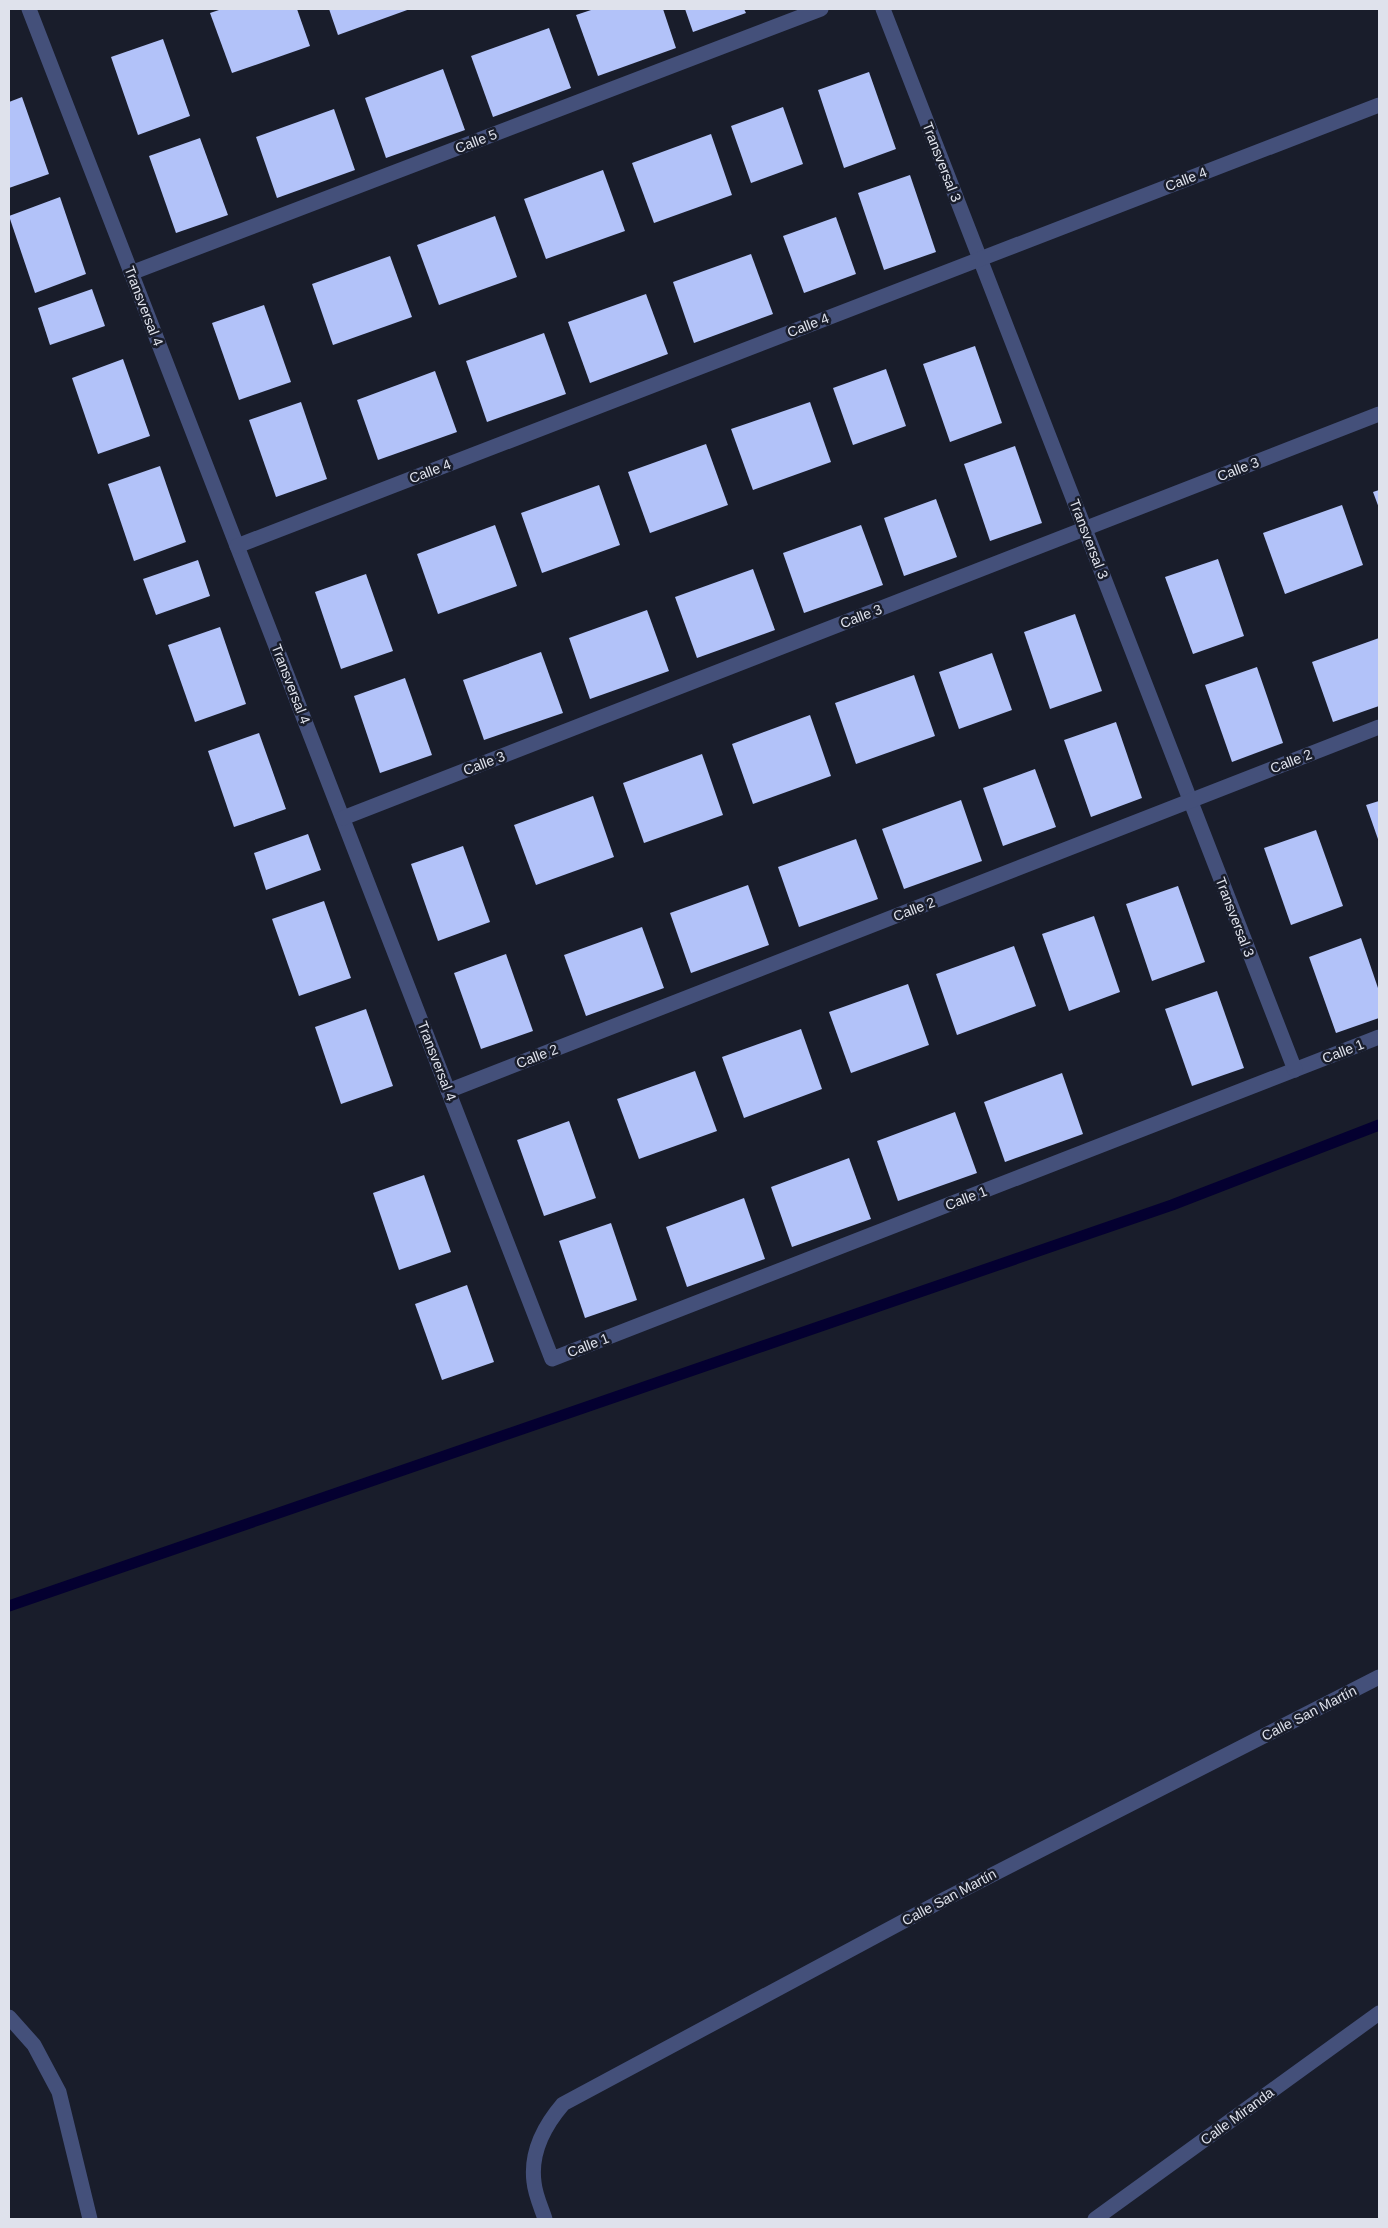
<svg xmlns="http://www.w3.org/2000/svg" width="1388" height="2228" font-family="Helvetica,sans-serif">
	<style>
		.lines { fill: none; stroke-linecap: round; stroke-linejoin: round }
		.stream { stroke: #040030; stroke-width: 11 }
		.building { fill: #b2c2f9 }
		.minor { stroke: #44507a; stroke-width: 15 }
		.labels { text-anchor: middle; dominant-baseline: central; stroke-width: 5; stroke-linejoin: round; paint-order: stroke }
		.street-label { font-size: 14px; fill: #dfe2ec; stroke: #191d2b }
	</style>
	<rect width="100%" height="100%" fill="#191d2b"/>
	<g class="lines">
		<path class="stream" d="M 9,1606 L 1172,1205 L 1379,1125"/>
	</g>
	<g class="building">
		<path d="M 222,9 L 297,9 L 310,46 L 232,73 L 210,13 Z"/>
		<path d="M 329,9 L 410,9 L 338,35 Z"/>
		<path d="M 594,9 L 663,9 L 676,48 L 598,76 L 576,15 Z"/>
		<path d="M 685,9 L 744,9 L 746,13 L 693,32 Z"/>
		<path d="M 549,28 L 571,88 L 493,117 L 471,56 Z"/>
		<path d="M 163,39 L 190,116 L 138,135 L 111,57 Z"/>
		<path d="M 443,69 L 465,130 L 386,158 L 365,98 Z"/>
		<path d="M 869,72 L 896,149 L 844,168 L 818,90 Z"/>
		<path d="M 22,97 L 49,174 L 9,188 L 9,102 Z"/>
		<path d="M 783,107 L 803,164 L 751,183 L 731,126 Z"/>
		<path d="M 334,109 L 355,170 L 277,198 L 256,137 Z"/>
		<path d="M 711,134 L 732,195 L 654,223 L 632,163 Z"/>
		<path d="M 200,138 L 228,215 L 176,233 L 149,156 Z"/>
		<path d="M 603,170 L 625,231 L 546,259 L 524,199 Z"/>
		<path d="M 910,175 L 936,252 L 884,270 L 858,193 Z"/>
		<path d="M 60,197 L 86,274 L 35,293 L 9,216 Z"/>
		<path d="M 495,216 L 517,277 L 439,305 L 417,245 Z"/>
		<path d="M 836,217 L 856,274 L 804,293 L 783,236 Z"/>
		<path d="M 751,254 L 773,314 L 694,343 L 673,282 Z"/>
		<path d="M 390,256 L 412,317 L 333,345 L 312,284 Z"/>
		<path d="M 92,289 L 105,326 L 50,345 L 38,308 Z"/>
		<path d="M 646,294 L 668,354 L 590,383 L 568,322 Z"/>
		<path d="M 264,305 L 291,382 L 239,400 L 212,323 Z"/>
		<path d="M 544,333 L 566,394 L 487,422 L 466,361 Z"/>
		<path d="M 975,346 L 1002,423 L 950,442 L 923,364 Z"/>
		<path d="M 123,359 L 150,436 L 98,454 L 72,378 Z"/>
		<path d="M 886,369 L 906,426 L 853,445 L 833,388 Z"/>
		<path d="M 435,371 L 457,432 L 378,460 L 357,400 Z"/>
		<path d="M 301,402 L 327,479 L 276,497 L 249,420 Z"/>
		<path d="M 810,402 L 831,462 L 753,490 L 731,429 Z"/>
		<path d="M 706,444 L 728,505 L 650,533 L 628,472 Z"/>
		<path d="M 1015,446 L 1042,523 L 990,541 L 964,464 Z"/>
		<path d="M 160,466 L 186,542 L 134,561 L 108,484 Z"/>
		<path d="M 599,485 L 620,545 L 542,573 L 521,513 Z"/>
		<path d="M 1379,490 L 1379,508 L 1373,492 Z"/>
		<path d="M 936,499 L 957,557 L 904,576 L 884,518 Z"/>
		<path d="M 1342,505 L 1363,565 L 1285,594 L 1263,533 Z"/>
		<path d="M 495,525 L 517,586 L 438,614 L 417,554 Z"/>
		<path d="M 861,525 L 883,585 L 804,613 L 783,553 Z"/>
		<path d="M 1218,559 L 1244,636 L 1193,654 L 1165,577 Z"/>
		<path d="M 198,560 L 210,596 L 156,615 L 143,579 Z"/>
		<path d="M 753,569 L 775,630 L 697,658 L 675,597 Z"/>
		<path d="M 366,574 L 393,651 L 341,669 L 315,592 Z"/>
		<path d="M 647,610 L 669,671 L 590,699 L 569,638 Z"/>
		<path d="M 1075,614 L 1102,691 L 1050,709 L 1024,632 Z"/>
		<path d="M 220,627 L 246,704 L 195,722 L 168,645 Z"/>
		<path d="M 1379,638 L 1379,706 L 1333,722 L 1312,662 Z"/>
		<path d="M 541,652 L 563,713 L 484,740 L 463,680 Z"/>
		<path d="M 992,653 L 1012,710 L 959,729 L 939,672 Z"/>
		<path d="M 1257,667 L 1283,743 L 1232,762 L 1205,685 Z"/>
		<path d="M 914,675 L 935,736 L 856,764 L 835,703 Z"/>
		<path d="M 405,678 L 432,755 L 380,773 L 354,696 Z"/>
		<path d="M 810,715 L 831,776 L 753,804 L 732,744 Z"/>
		<path d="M 1116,722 L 1142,798 L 1091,817 L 1064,740 Z"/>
		<path d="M 259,733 L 286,809 L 234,827 L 208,751 Z"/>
		<path d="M 702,754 L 723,815 L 644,843 L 623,783 Z"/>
		<path d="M 1035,769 L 1056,827 L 1003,846 L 983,788 Z"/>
		<path d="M 593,796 L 614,857 L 536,885 L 514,825 Z"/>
		<path d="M 961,800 L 982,861 L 904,889 L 882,829 Z"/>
		<path d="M 1379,801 L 1379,842 L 1366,805 Z"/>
		<path d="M 1316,830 L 1343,906 L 1291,925 L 1264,848 Z"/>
		<path d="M 308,834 L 321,870 L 266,890 L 254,853 Z"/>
		<path d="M 856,839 L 878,899 L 799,927 L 778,867 Z"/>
		<path d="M 463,846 L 490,922 L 438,941 L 411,864 Z"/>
		<path d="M 748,885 L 769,945 L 691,973 L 670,913 Z"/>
		<path d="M 1178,886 L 1205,962 L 1152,981 L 1126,904 Z"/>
		<path d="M 324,901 L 351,978 L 299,996 L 272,919 Z"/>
		<path d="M 1094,916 L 1120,992 L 1069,1011 L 1042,934 Z"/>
		<path d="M 642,927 L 664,988 L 586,1016 L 564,955 Z"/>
		<path d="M 1361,938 L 1379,991 L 1379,1018 L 1336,1033 L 1309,957 Z"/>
		<path d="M 1014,946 L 1036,1006 L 957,1035 L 936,974 Z"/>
		<path d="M 506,954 L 533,1031 L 481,1049 L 454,973 Z"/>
		<path d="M 908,984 L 929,1045 L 851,1073 L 829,1012 Z"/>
		<path d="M 1217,991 L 1244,1068 L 1192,1086 L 1165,1009 Z"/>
		<path d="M 366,1009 L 393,1086 L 341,1104 L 315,1027 Z"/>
		<path d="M 801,1029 L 822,1089 L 744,1118 L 722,1057 Z"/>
		<path d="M 695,1071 L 717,1131 L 639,1159 L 617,1099 Z"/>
		<path d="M 1062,1073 L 1083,1134 L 1005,1162 L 984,1102 Z"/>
		<path d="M 955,1112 L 977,1173 L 898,1201 L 877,1141 Z"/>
		<path d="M 569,1121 L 596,1198 L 544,1216 L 517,1140 Z"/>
		<path d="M 849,1158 L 871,1219 L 792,1247 L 771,1187 Z"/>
		<path d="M 424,1175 L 451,1252 L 399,1270 L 373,1193 Z"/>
		<path d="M 744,1198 L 765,1259 L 687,1287 L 666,1227 Z"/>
		<path d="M 611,1223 L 637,1300 L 585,1318 L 559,1241 Z"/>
		<path d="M 467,1285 L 494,1362 L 442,1380 L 415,1304 Z"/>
	</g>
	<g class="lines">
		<g class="minor">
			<path d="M 29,9 L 552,1359 L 1379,1037"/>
			<path d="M 883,9 L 1295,1070"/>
			<path d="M 131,273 L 821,9"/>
			<path d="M 237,546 L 1379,105"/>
			<path d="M 343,818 L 1379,414"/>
			<path d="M 448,1091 L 1379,727"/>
			<path d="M 9,2017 L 34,2045 L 59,2092 L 90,2219"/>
			<path d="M 545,2219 C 541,2207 535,2194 534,2182 C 530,2151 545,2125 563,2104 L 945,1899 L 1379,1677"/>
			<path d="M 1095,2219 L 1379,2013"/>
		</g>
	</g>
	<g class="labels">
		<g class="street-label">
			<text transform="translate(476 141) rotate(-21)">Calle 5</text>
			<text transform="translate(942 162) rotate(69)">Transversal 3</text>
			<text transform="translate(1186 179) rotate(-21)">Calle 4</text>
			<text transform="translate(144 306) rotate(69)">Transversal 4</text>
			<text transform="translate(808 325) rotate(-21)">Calle 4</text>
			<text transform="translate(1238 469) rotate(-21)">Calle 3</text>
			<text transform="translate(430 471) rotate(-21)">Calle 4</text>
			<text transform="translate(1089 539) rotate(69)">Transversal 3</text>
			<text transform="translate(861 616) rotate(-21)">Calle 3</text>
			<text transform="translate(291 684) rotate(69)">Transversal 4</text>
			<text transform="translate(1291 761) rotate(-21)">Calle 2</text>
			<text transform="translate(484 763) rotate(-21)">Calle 3</text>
			<text transform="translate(914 909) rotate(-21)">Calle 2</text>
			<text transform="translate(1235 917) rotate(69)">Transversal 3</text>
			<text transform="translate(1343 1051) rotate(-21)">Calle 1</text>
			<text transform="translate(537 1056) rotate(-21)">Calle 2</text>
			<text transform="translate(437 1061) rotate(69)">Transversal 4</text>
			<text transform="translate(966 1198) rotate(-21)">Calle 1</text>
			<text transform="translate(588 1345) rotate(-21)">Calle 1</text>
			<text transform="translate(1309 1713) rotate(-27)">Calle San Martín</text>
			<text transform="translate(949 1897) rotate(-28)">Calle San Martín</text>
			<text transform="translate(1237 2116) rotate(-36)">Calle Miranda</text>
		</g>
	</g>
	<rect width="1388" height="2228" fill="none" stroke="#dfe2ec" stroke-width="20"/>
</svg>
